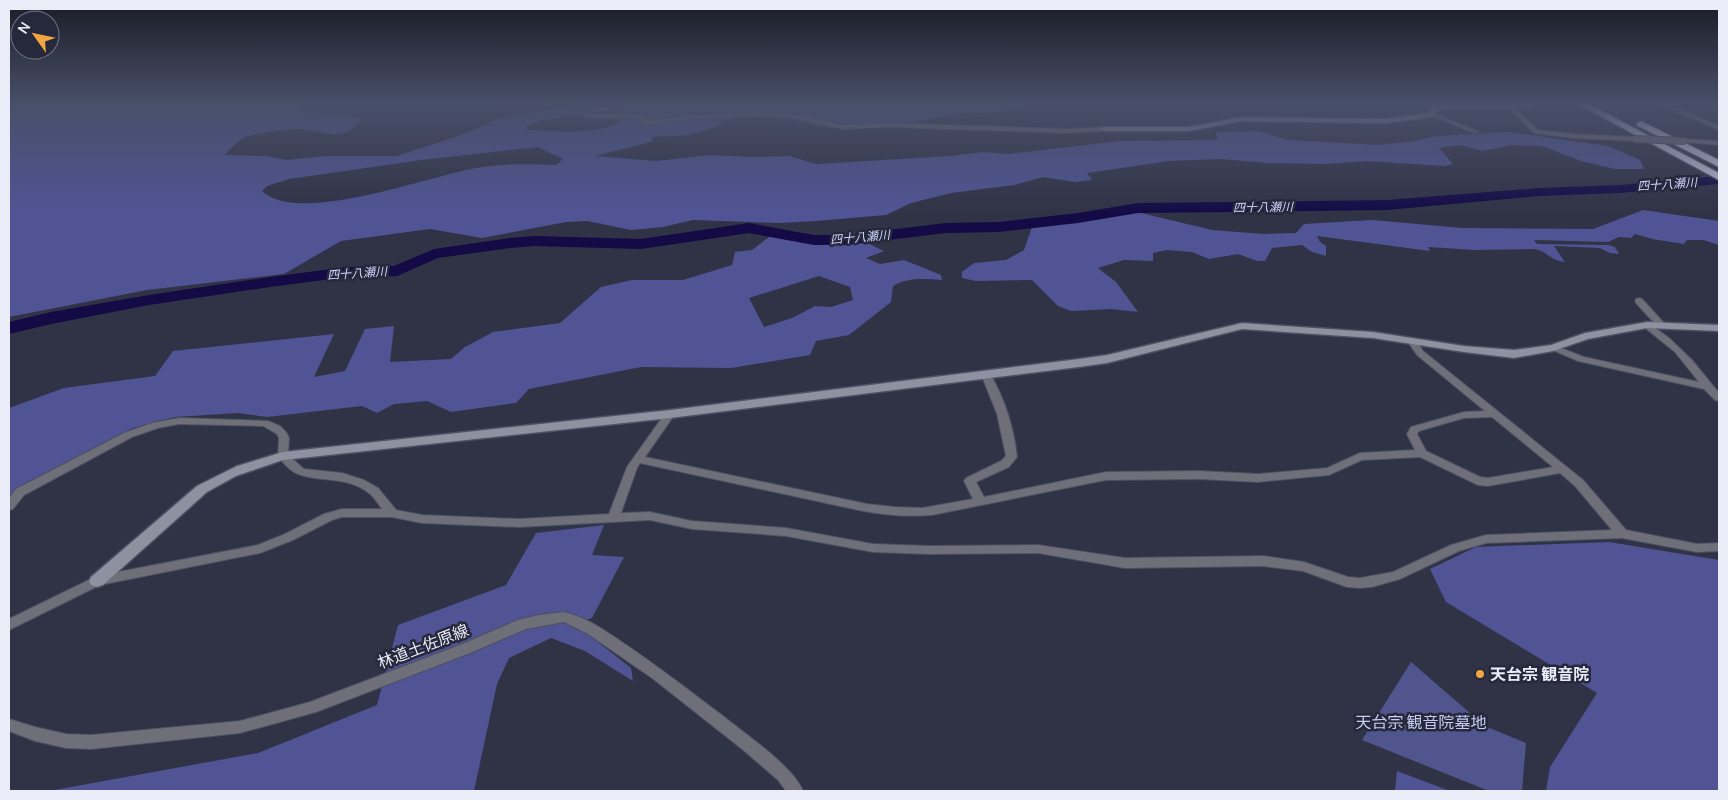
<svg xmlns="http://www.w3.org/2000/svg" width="1728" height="800" font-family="Manrope,'Noto Sans JP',sans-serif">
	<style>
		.green { fill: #51558e }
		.forest { fill: #505495; fill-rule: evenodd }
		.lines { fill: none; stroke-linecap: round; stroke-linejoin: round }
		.river { fill: #130a46; fill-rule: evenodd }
		.street-casing { stroke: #4e5062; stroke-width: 2 }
		.secondary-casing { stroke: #4e5062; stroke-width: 3 }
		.highway-casing { stroke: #4e5062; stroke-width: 3 }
		.street { fill: #6e6f79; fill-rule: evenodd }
		.secondary { fill: #8e91a0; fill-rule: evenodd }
		.highway { fill: #bdc1d9; fill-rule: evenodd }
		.street-bridge-casing { stroke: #4e5062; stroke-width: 8; stroke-linecap: butt }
		.street-bridge { stroke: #6e6f79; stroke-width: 6 }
		.poi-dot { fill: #f2a541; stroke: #26283b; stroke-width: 2 }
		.labels { text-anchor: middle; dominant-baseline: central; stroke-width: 5; stroke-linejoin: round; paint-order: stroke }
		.far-water-label { font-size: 12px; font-style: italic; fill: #ced3fa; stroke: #26283b }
		.near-street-label { font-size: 16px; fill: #eaecf8; stroke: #26283b }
		.near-poi-label { font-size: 16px; font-weight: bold; fill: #eaecf8; stroke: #26283b; text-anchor: start }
		.near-park-label { font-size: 16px; fill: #c6ccf2; stroke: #26283b }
	</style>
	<rect width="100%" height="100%" fill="#303245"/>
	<path class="green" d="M 1411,662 L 1485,726 L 1526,743 L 1522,791 L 1489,791 L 1362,740 Z"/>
	<g class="forest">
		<path d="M 9,103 L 298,103 L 296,104 L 302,112 L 345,115 L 362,119 C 342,143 328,132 302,129 C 294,128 252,134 245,137 C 238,140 230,150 224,155 L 266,156 L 286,160 L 327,156 L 397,156 L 467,133 L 497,119 L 573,105 L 621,103 L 1094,103 L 1089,105 C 1065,104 1027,99 1005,112 L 959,114 L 907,123 L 854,129 L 823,127 L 784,118 L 742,116 L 720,122 L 720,126 L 688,135 L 651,137 L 654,141 L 595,156 L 656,161 L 711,155 L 754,157 L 789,156 L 816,164 L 950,156 L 983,152 L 1008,154 L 1120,141 L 1218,140 L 1216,132 L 1259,131 L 1288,140 L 1378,145 L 1414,141 L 1436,136 L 1509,132 L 1608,146 L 1640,160 L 1644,169 L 1615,169 L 1581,161 L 1542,146 L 1511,145 L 1483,151 L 1460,145 L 1439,148 L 1453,164 L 1444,166 L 1367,161 L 1325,164 L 1267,163 L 1221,159 L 1169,161 L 1087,173 L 1092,180 L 1075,182 L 1043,177 L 1014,185 L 951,193 L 911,203 L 886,215 L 816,221 L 780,223 L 693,220 L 663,227 L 631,230 L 587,221 L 566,222 L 482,238 L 430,229 L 341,241 L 284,274 L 147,290 L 9,317 ZM 587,114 L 607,116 L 620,120 C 608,136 548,131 528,130 L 525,127 L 543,120 ZM 538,147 L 563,159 L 556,165 C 529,164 503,163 476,168 C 429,176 298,226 262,191 L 267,186 L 289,179 L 421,160 Z"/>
		<path d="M 1643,210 L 1719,221 L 1719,245 L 1703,240 L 1687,240 L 1684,244 L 1652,239 L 1635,234 L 1631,238 L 1619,237 L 1608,242 L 1534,240 L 1537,244 L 1608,245 L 1615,247 L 1619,254 L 1610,253 L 1600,248 L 1554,246 L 1565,262 C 1548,260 1548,251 1534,249 L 1474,250 L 1428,247 L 1430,251 L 1317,236 L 1320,242 L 1326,246 L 1326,256 L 1312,252 L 1302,245 L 1272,248 L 1265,261 L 1257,261 L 1238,254 L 1209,259 L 1192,252 L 1167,250 L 1153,253 L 1153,261 L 1124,260 L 1098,268 L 1116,282 L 1138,312 L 1111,309 L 1071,311 L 1058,306 L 1032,280 L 976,281 L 962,278 L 962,272 L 974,263 L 1006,260 L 1024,250 L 1032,227 L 1137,212 L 1212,230 L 1264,234 L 1296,233 L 1304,224 L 1372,220 L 1462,228 L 1593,229 Z"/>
		<path d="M 791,231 L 803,233 L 808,241 C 821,244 830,235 843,236 C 857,236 871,245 884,251 L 866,258 L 880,264 L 904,260 L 941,275 L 942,280 C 925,279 908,277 893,286 L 891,302 L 849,335 L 816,341 L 810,355 L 731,368 L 641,367 L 529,389 L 516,403 L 451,412 L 427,401 L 394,404 L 377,413 L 362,406 L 267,417 L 238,413 L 175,417 L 133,428 L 9,495 L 9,408 L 64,388 L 155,376 L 173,351 L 334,334 L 314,377 L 345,371 L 365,329 L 394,326 L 390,362 L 451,359 L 465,347 L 493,332 L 560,323 L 601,287 L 632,280 L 683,280 L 732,265 L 735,252 L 752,250 L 769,237 ZM 819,276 L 850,287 L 853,300 L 831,307 L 815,306 L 792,318 L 764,327 L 749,298 Z"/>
		<path d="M 604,525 L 592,555 L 624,557 L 592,618 L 575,624 L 631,668 L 633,681 L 585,651 L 551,638 L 509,658 L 497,684 L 474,791 L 49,791 L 258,753 L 377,705 L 398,625 L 506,585 L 536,533 Z"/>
		<path d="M 1609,542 L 1719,560 L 1719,791 L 1546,791 L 1550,767 L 1597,693 L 1446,602 L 1430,569 L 1476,547 Z"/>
		<path d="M 1397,771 L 1450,791 L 1395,791 Z"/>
	</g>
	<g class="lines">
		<path class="river" d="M 1719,176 L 1719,184 L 1620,193 L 1539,196 L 1387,210 L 1138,213 L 1078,223 L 999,232 L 946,233 L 847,245 L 814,245 L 749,233 L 641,249 L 534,246 L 510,248 L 438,258 L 397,276 L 347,277 L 270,287 L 149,305 L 51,324 L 9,334 L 9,322 L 51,312 L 149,295 L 270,277 L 347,267 L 394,266 L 434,249 L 510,238 L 534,236 L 641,239 L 749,223 L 814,235 L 847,235 L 946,223 L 999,222 L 1078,213 L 1138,203 L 1387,200 L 1539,188 L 1620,185 Z"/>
		<g class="street-casing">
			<g id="street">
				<path d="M 630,103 L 637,103 L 629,109 L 592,112 L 590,114 L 632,114 L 645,118 L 647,121 L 689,115 L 758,112 L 800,115 L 842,125 L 887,123 L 1069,129 L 1104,127 L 1107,129 L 1104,131 L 1069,133 L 887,127 L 842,129 L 800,119 L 758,116 L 689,119 L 645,125 L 641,120 L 632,118 L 586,118 L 583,116 L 588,109 L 627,105 Z"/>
				<path d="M 1420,103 L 1432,103 L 1444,107 L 1441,109 Z"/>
				<path d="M 1657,103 L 1665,103 L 1719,126 L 1719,130 Z"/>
				<path d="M 1508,105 L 1512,105 L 1538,130 L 1573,134 L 1635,137 L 1638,139 L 1635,141 L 1573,138 L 1534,133 L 1508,107 Z"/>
				<path d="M 1430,113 L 1434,113 L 1479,132 L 1474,133 L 1430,115 Z"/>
				<path d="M 1685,139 L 1719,141 L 1719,145 L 1683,142 L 1683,140 Z"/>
				<path d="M 1639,298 L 1642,299 L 1664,323 L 1665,325 L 1664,327 L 1658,327 L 1636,303 L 1635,301 L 1636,299 Z"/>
				<path d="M 1647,322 L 1669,338 L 1692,360 L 1719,393 L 1719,401 L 1715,400 L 1704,389 L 1578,361 L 1548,348 L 1553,345 L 1584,357 L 1699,382 L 1675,352 L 1644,327 L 1643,325 Z"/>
				<path d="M 1413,339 L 1416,340 L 1423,351 L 1583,480 L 1626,530 L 1697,544 L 1719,543 L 1719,551 L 1697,552 L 1622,538 L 1486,543 L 1459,551 L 1400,579 L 1372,587 L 1360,588 L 1347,587 L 1303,571 L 1263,566 L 1125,568 L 1038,553 L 929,554 L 873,552 L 786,536 L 692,529 L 650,520 L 519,527 L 422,523 L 392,517 L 342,517 L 332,520 L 293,540 L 260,553 L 100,585 L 9,630 L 9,619 L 97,576 L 258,545 L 285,534 L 324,514 L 342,509 L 382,509 C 378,504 375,498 370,494 C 347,475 321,483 298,474 C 290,471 283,463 278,456 L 279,438 L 277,434 L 263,426 L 179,424 L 158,428 L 132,437 L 24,495 L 13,509 L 9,510 L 9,498 L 16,489 L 124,433 L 152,423 L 179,418 L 268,421 L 280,426 L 286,432 L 289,438 L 288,455 L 304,469 L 342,473 L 364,480 L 378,488 L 396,510 L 422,515 L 519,519 L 609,514 L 627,467 L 666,412 L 670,411 L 675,414 L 645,457 L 867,504 L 895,507 L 922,508 L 973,499 L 964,481 L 966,478 L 1001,461 L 1006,456 L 997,414 L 981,374 L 983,372 L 989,372 C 1004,397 1014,428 1017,457 L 1009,467 L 976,482 L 984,497 L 1106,472 L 1199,471 L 1258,474 L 1327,468 L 1360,453 L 1415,450 L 1407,434 L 1411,427 L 1464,412 L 1485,411 L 1417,355 L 1408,342 ZM 1492,417 L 1553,467 L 1488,478 L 1480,477 L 1426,451 L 1417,434 L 1419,431 L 1464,418 ZM 1420,457 L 1478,485 L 1488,486 L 1560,473 L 1575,486 L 1612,530 L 1486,535 L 1451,545 L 1393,572 L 1360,578 L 1348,577 L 1304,562 L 1263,556 L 1125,558 L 1038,545 L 929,546 L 873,544 L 786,528 L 692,521 L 650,512 L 621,513 L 637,468 L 640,463 L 858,510 C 883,515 907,517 932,515 L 1106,480 L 1199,479 L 1258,482 L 1329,475 L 1362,460 Z"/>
				<path d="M 564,612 C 576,615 588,620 599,627 C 642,654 682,685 723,716 C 745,734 793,766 803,791 L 786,791 L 778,780 L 742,749 L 652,678 L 588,634 L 564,622 L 526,629 L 470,653 L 316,712 L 240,733 L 91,749 L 66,748 L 35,741 L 9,731 L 9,719 L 35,727 L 66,734 L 91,735 L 240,721 L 310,702 L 460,645 L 518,620 L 539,615 Z"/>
			</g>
		</g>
		<g class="secondary-casing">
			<g id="secondary">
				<path d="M 1544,103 L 1526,108 L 1442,109 L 1438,111 L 1433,117 L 1386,123 L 1242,121 L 1189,131 L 1104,131 L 1100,129 L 1104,127 L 1189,127 L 1242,117 L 1386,119 L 1428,113 L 1432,107 L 1441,105 Z"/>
				<path d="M 1647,322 L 1719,325 L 1719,331 L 1647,328 L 1588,339 L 1553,351 L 1514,358 L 1464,352 L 1373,338 L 1242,329 L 1107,363 L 1079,367 L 670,418 L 283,460 L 236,476 L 207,492 L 103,585 L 97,587 L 91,585 L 89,581 L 91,577 L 197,486 L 237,466 L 283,452 L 670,410 L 1079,359 L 1107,355 L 1242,323 L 1373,332 L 1464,346 L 1514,350 L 1551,345 L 1585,333 Z"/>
			</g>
		</g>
		<g class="highway-casing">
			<g id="highway">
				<path d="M 1576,103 L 1587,103 L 1719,173 L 1719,180 Z"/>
				<path d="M 1641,121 L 1719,160 L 1719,167 L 1638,126 L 1636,124 Z"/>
			</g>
		</g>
		<use href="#street" class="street"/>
		<use href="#secondary" class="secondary"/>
		<use href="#highway" class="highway"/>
		<g class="street-bridge-casing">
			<path id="street-bridge" d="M 1635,139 L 1685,141"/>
		</g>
		<use href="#street-bridge" class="street-bridge"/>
	</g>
	<linearGradient id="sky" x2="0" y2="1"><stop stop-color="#1a1c26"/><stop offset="0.48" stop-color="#484f68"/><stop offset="1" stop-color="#484f68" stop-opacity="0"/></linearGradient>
	<rect width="1728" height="215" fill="url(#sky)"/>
	<circle class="poi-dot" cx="1480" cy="674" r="5"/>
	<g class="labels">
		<g class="far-water-label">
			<text transform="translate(1667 184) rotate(-4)">四十八瀬川</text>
			<text transform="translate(1263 207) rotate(-1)">四十八瀬川</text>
			<text transform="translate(860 237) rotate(-5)">四十八瀬川</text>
			<text transform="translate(357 273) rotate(-4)">四十八瀬川</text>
		</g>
		<g class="near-street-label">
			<text transform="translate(423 646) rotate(-21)">林道土佐原線</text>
		</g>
		<g class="near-poi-label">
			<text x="1490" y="674">天台宗 観音院</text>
		</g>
		<g class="near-park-label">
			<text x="1421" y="722">天台宗 観音院墓地</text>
		</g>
	</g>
	<rect width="1728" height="800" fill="none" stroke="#eaecf8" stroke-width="20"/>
	<g transform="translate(35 35) rotate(303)"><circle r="24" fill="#26283b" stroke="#747687"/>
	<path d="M0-4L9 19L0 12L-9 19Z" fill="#f2a541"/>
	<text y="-8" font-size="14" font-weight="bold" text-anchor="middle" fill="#eaecf8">N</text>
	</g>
</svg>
